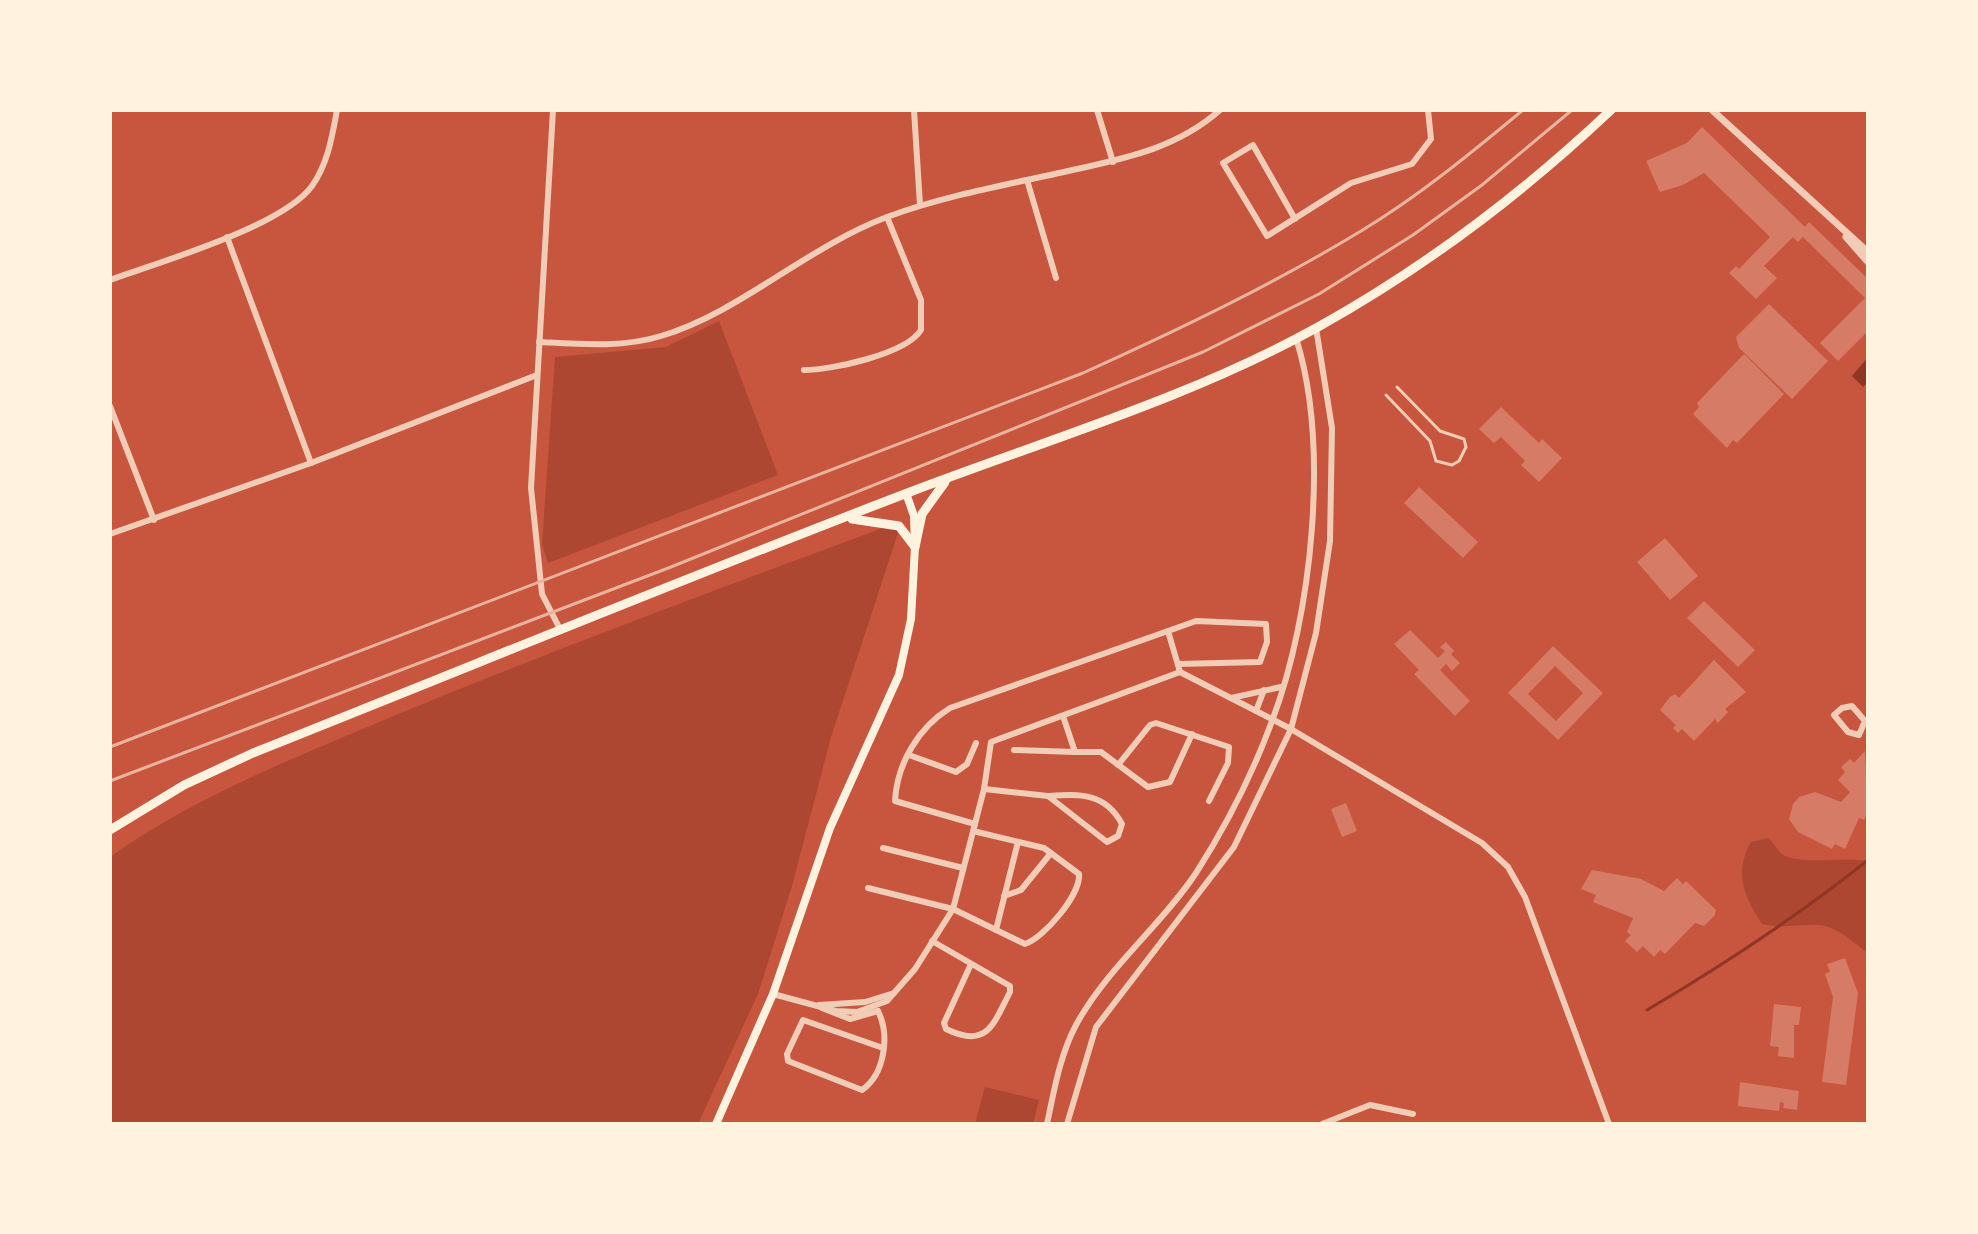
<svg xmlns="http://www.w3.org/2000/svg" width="1978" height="1234" font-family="'PT Sans',sans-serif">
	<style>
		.green { fill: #ae4732 }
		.water { fill: #8f3625 }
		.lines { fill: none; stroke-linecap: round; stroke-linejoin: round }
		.stream { stroke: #8f3625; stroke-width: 3 }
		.building { fill: #d67c66; fill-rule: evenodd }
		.service { stroke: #f1ccb7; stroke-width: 3 }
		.minor { stroke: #f1ccb7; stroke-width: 6 }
		.tertiary { stroke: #f1ccb7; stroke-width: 7 }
		.secondary { stroke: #fff3e0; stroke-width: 8 }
		.trunk { stroke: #fff3e0; stroke-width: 9 }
		.rail { stroke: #e9b49f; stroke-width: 3 }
	</style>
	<rect width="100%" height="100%" fill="#c8553d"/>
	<g class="green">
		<path d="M 719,321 L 778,475 L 548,563 L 542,544 L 555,357 L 666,347 Z"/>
		<path d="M 893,524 L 900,527 L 831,737 L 792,886 L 758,994 L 698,1124 L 110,1124 L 110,857 C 197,795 299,756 396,715 C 560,647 727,586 893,524 Z"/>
		<path d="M 1768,838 C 1775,843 1778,853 1785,856 C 1809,865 1842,857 1868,861 L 1868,953 C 1854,944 1842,930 1825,926 C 1805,922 1784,930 1762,924 C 1743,895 1734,872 1751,842 Z"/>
		<path d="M 985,1087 L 1039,1100 L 1033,1124 L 975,1124 Z"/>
	</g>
	<path class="water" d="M 1868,357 L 1868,382 L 1863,387 L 1852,376 Z"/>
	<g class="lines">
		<path class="stream" d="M 1647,1010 C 1725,964 1798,916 1868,860"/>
	</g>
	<g class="building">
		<path d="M 1702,127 L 1805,227 L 1809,222 L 1868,279 L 1868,331 L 1838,361 L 1820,343 L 1865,298 L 1803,237 L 1798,242 L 1793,237 L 1764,266 L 1777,278 L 1756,299 L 1729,273 L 1736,266 L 1739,269 L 1770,237 L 1704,173 L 1683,185 L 1660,192 L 1646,161 L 1687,143 Z"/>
		<path d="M 1769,304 L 1828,361 L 1792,399 L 1739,348 L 1736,337 Z"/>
		<path d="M 1744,354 L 1784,394 L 1737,443 L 1733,440 L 1727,448 L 1693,414 L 1699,407 L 1697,403 Z"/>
		<path d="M 1501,407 L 1539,443 L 1542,439 L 1562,458 L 1539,482 L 1521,465 L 1525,461 L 1501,437 L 1494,443 L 1479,429 Z"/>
		<path d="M 1419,487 L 1478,542 L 1463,558 L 1404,503 Z"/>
		<path d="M 1665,538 L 1698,576 L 1670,600 L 1637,562 Z"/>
		<path d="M 1704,601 L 1755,650 L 1738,667 L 1687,618 Z"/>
		<path d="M 1410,630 L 1438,658 L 1445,651 L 1440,647 L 1446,642 L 1454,651 L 1451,654 L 1460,663 L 1452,671 L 1446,664 L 1440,670 L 1470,701 L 1455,716 L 1414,674 L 1419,670 L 1394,644 Z"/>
		<path d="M 1553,646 L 1603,693 L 1558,740 L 1508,693 ZM 1555,666 L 1583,693 L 1556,721 L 1528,694 Z"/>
		<path d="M 1714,660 L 1746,692 L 1725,709 L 1728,712 L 1718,723 L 1715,719 L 1694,741 L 1682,729 L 1678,733 L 1673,728 L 1676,725 L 1660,710 L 1670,697 L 1675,694 L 1679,698 Z"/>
		<path d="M 1865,751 L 1868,812 L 1864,820 L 1859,818 L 1845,849 L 1835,844 L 1832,849 L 1798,832 L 1789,819 L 1793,804 L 1799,797 L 1815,792 L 1841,802 L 1850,792 L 1838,780 L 1845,772 L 1841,767 L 1850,759 L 1854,763 Z"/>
		<path d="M 1346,803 L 1357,831 L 1342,837 L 1331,809 Z"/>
		<path d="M 1592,870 L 1641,879 L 1664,891 L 1677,878 L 1683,884 L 1686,881 L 1716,910 L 1715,915 L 1704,926 L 1695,923 L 1665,954 L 1660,950 L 1654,957 L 1643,946 L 1637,952 L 1625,941 L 1631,935 L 1627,932 L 1633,918 L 1593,902 L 1596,895 L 1581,889 Z"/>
		<path d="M 1845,958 L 1858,993 L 1846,1085 L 1822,1082 L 1833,997 L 1825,974 L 1830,972 L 1827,964 Z"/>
		<path d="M 1774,1004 L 1801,1007 L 1799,1025 L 1794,1025 L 1794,1058 L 1778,1056 L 1779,1047 L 1770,1046 Z"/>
		<path d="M 1740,1082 L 1799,1091 L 1797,1110 L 1783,1108 L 1784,1103 L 1780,1102 L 1779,1111 L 1738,1106 Z"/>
	</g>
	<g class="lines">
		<path class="service" d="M 1386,395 L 1430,441 L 1436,461 L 1452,465 L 1459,461 L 1466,447 L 1464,439 L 1440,431 L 1397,387"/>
		<g class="minor">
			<path d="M 553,110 L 531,488 L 542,594 L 561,631"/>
			<path d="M 914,110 L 920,205"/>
			<path d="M 1097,110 L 1113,162"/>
			<path d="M 1027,180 L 1056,278"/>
			<path d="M 1295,219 L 1253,145 L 1223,163 L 1267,236 L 1351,183 L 1412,164 L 1431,139 L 1428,110"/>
			<path d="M 227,237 L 311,463"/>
			<path d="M 110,280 C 159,262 282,227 312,186 C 328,163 332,137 337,110"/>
			<path d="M 539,342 C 578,344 623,348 661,336 C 739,313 807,247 887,217 C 944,196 1005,185 1064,172 C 1121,159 1175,150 1220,110"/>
			<path d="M 804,370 C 832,370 906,354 921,330 L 921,300 L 887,217"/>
			<path d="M 110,406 L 154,520"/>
			<path d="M 110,534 L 311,463 L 537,375"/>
			<path d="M 1178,664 L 1260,662 L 1267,642 L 1266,624 L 1196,621 L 1168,631 L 1180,672"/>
			<path d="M 1231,698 L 1281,687"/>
			<path d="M 1852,706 L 1865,721 L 1859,735 L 1848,732 L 1834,715 L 1842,708 Z"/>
			<path d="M 1256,711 L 1264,690"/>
			<path d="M 1014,750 L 1075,752 L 1063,716"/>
			<path d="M 1075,752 L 1101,752 L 1148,787 L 1170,782 L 1192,734"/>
			<path d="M 909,755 L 956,772 L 967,764 L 976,743"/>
			<path d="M 1118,765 L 1150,725 L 1156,723 L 1229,747 L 1228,763 L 1209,801"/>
			<path d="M 984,789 L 1048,796 L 1107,842 L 1118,836 L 1122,824 C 1105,792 1079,794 1048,796"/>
			<path d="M 975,824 L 895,801 C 897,763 919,727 950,708 L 1168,631"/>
			<path d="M 883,848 L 963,868"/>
			<path d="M 868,888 L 953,909 L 1025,944 C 1044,938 1081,894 1079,874 L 1044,848 L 973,831"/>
			<path d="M 1004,896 L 1021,890 L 1051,853"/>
			<path d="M 996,930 L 1018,842"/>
			<path d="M 932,941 L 1010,986 L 1010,992 C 993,1025 987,1049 946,1029 L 944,1023 L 971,964"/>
			<path d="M 773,994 L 836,1011 L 857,1012 L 887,1001 L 915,969 L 953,909 L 984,789 L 991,742 L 1180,672 L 1291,729 L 1482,843 L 1508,867 L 1525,897 L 1609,1124"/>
			<path d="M 819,1005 L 865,1002 L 894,993"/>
			<path d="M 822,1008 L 850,1019 L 878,1011"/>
			<path d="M 878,1011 C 890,1035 885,1074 862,1090 L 788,1061 L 787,1054 L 803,1020 L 883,1048"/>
			<path d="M 1047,1124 C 1054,1091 1060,1055 1076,1025 C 1107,968 1160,927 1196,873 C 1226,826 1253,773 1272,721 C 1312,616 1330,446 1296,338"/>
			<path d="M 1067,1124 L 1096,1027 L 1234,847 L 1291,729 L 1316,633 L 1330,541 L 1332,428 L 1316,328"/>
			<path d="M 1322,1124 L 1370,1105 L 1413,1114"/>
		</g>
		<g class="tertiary">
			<path d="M 1712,110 L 1868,252"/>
			<path d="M 1846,237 L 1868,262"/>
		</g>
		<path class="secondary" d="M 716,1124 L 773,994 L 830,828 L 899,675 L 911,619 L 915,547 L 914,516 L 906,493"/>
		<g class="trunk">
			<path d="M 852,519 L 899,526 L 915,547"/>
			<path d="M 915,547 L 922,514 L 945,482"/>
			<path d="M 110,830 L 184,785 L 253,753 C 472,666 690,576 910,492 C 1046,440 1190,398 1318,327 C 1424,268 1523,193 1611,110"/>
		</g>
		<g class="rail">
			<path d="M 110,747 L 1083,373 C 1178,330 1272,285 1361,231 C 1419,196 1471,153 1523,110"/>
			<path d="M 110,781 L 671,567 L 1203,352 L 1319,294 L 1413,235 L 1482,185 L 1572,110"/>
		</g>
	</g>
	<rect width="1978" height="1234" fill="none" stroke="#fff3e0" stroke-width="224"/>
</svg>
